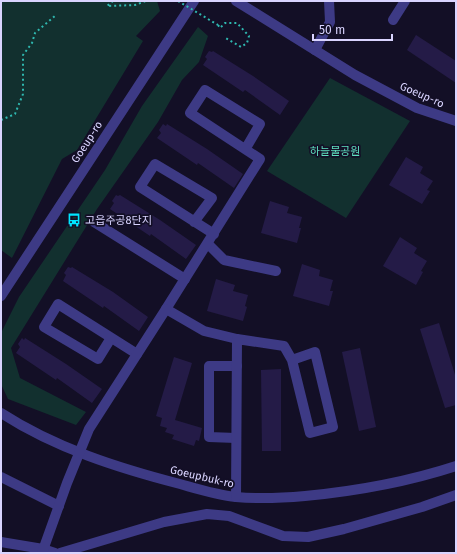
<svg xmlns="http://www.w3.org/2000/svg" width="457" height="554" font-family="'Fira Sans','Noto Sans KR',sans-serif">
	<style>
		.green { fill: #12302f }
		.building { fill: #241b47 }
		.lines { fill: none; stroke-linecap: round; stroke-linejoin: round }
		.path { stroke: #2fb8b0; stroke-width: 2; stroke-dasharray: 2 3; stroke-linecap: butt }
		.minor { stroke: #3d3a85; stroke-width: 10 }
		.path-bridge { stroke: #2fb8b0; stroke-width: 2; stroke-dasharray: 2 3; stroke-linecap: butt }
		.labels { text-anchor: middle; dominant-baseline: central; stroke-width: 3.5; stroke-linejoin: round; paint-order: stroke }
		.street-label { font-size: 11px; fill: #d9d4ff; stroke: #130f26 }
		.park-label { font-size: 11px; fill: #5fe0c0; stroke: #130f26 }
		.poi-label { font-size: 11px; fill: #d9d4ff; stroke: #130f26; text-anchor: start }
	</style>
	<rect width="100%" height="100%" fill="#130f26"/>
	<g class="green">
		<path d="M 1,1 L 157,1 L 160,11 L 136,36 L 143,41 L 77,150 L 62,159 L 12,258 L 1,250 Z"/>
		<path d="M 198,27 L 208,36 L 199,62 L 182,80 L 158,122 L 97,209 L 11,348 L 20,378 L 86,412 L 76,425 L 8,399 L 1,384 L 1,333 L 19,297 L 105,170 L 142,106 Z"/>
		<path d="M 330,78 L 410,121 L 346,218 L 267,171 Z"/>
	</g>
	<g class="building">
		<path d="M 416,35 L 456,61 L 456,83 L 407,50 Z"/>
		<path d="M 209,51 L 212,52 L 213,51 L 253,76 L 289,101 L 280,115 L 245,90 L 243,92 L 203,65 L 207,59 L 205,57 Z"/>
		<path d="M 163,124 L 166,126 L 167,124 L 207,149 L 243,174 L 234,188 L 198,163 L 197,165 L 157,138 L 161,133 L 159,130 Z"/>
		<path d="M 406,157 L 423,167 L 420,173 L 433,181 L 427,190 L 430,191 L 422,204 L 389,185 Z"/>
		<path d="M 116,195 L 118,196 L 120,195 L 160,220 L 196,245 L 186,259 L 151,234 L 150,236 L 110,209 L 114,203 L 112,201 Z"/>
		<path d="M 270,201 L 289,207 L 287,213 L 302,217 L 299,228 L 301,228 L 297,243 L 261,233 Z"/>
		<path d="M 400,237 L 417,248 L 414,253 L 427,261 L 421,271 L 423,272 L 416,285 L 383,266 Z"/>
		<path d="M 302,264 L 320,270 L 319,276 L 333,280 L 330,291 L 333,291 L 329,306 L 293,296 Z"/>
		<path d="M 68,267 L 71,268 L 72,267 L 113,292 L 148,317 L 139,331 L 104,306 L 103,308 L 63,281 L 66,275 L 64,273 Z"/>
		<path d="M 216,279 L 235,285 L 233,291 L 248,295 L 245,306 L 247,307 L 243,321 L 207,311 Z"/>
		<path d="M 439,323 L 456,378 L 456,405 L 445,408 L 420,329 Z"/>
		<path d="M 22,338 L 24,340 L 25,338 L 66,364 L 102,389 L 92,403 L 57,378 L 56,380 L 16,353 L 20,347 L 18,344 Z"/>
		<path d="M 360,348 L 376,427 L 359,431 L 342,352 Z"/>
		<path d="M 174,357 L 192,363 L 175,420 L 202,428 L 199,441 L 196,440 L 194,446 L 172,439 L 174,435 L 165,432 L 167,428 L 160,426 L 162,418 L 156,416 Z"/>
		<path d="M 281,369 L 281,451 L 262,451 L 261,370 Z"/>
	</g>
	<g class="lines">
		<g class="path">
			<path d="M 113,1 L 107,6 L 135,5 L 146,1"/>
			<path d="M 218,25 L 220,28 L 225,23 L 237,23 L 249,36 L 247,43 L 241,47 L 224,37"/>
			<path d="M 1,120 L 15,114 L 23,94 L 23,55 L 32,43 L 35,33 L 56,15"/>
		</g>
		<g class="minor">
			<path d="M 236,1 L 355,75 L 417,108 L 456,121"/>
			<path d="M 393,20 L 405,1"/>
			<path d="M 315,50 L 330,22 L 329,1"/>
			<path d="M 94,222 L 185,279"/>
			<path d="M 194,222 L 212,198 L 155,164 L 140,187 L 214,234"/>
			<path d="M 208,244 L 224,260 L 276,271"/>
			<path d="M 1,296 L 194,1"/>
			<path d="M 111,338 L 98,359 L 44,327 L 58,304 L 137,354"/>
			<path d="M 237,339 L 204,331 L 166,309 L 260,159 L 190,113 L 205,90 L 260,124 L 246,148"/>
			<path d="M 1,413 C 55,448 118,468 180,484 C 198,489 217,495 236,497 C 259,499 282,498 305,496 C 357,491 407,482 456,466"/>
			<path d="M 236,438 L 209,437 L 209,366 L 237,366"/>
			<path d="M 1,477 L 59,506"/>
			<path d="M 236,497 L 237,339 L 284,346 L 292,360 L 310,433 L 333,427 L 315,352 L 292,360"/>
			<path d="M 1,542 L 43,549 L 55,553"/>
			<path d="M 42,553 L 67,483 L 89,429 L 166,309"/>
			<path d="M 60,553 L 164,522 L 207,514 L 229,516 L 283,536 L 308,537 L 344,529 L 422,507 L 456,495"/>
		</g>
		<path class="path-bridge" d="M 178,1 L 218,25"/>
	</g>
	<defs>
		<g id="bus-bare" transform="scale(1.08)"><path d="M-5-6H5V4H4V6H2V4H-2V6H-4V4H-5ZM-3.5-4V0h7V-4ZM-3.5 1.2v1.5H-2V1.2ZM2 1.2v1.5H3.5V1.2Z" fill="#00e5ff" stroke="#130f26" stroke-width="2.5" paint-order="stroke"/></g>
	</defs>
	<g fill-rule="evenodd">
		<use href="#bus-bare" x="74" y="220"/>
	</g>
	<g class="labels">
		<g class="street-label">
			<text transform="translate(422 95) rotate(24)">Goeup-ro</text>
			<text transform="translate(87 142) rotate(-57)">Goeup-ro</text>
			<text transform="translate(202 477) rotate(13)">Goeupbuk-ro</text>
		</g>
		<g class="park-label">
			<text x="335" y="151">하늘물공원</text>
		</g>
		<g class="poi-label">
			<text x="85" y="220">고읍주공8단지</text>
		</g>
	</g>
	<rect width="457" height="554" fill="none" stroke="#d9d4ff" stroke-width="4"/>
	<path d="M313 34v6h79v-6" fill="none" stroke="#d9d4ff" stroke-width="2"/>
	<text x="319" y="34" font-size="12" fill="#d9d4ff" stroke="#130f26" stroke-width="3" paint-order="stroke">50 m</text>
</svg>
